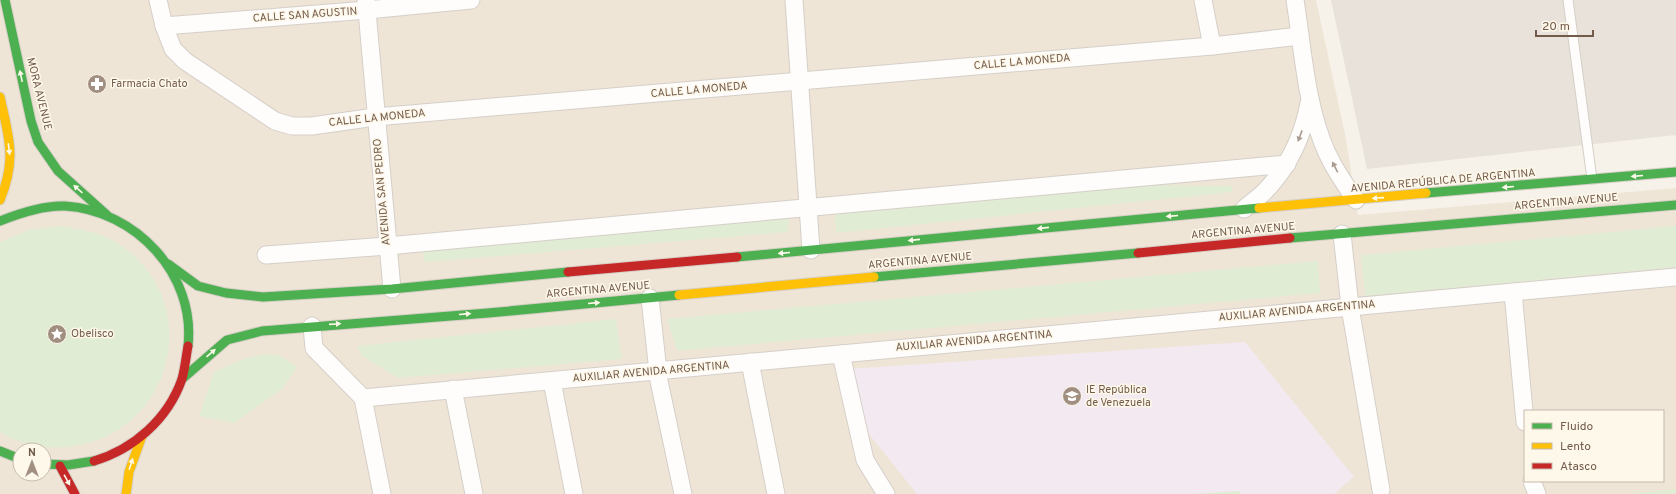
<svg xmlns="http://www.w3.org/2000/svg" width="1676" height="494" font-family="Overpass,sans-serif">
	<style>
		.residential { fill: #efe5d7; fill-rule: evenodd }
		.industrial { fill: #e8e2db }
		.education { fill: #f3e9f1 }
		.green { fill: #e1ecd4 }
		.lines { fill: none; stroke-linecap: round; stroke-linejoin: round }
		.lane-casing { stroke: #d5cfc8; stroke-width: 11 }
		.street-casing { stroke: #d5cfc8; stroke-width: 19 }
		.fast-casing { stroke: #d5cec6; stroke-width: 11 }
		.slow-casing { stroke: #d5cec6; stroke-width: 11 }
		.jam-casing { stroke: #d5cec6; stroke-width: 11 }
		.lane { stroke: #fefdfc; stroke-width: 9 }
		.street { stroke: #fefdfc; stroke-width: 17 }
		.fast { stroke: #4caf50; stroke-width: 9 }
		.slow { stroke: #ffc107; stroke-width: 9 }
		.jam { stroke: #c62828; stroke-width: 9 }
		.oneway { fill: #fef8ea }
		.oneway2 { fill: #ab9c92 }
		.labels { text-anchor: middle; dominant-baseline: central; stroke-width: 3; stroke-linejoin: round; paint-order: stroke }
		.street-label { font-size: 11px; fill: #735b4b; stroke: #fef8ea }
		.poi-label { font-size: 11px; fill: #735b4b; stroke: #fef8ea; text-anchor: start }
	</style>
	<rect width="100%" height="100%" fill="#f6f2e9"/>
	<path class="residential" d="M 0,0 L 1316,0 L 1345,134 L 1358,215 L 1676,188 L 1676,494 L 0,494 ZM 1525,411 L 1663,411 L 1663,481 L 1525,481 ZM 20,450 L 44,450 L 44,474 L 20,474 Z"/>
	<path class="industrial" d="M 1331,0 L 1676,0 L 1676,135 L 1367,169 Z"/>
	<path class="education" d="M 1245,342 L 1354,477 L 1334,494 L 917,494 L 861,424 L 849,369 Z"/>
	<g class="green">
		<path d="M 1139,185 L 1232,186 L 1232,192 L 836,233 L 835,211 Z"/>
		<path d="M 789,217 L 788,232 L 425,262 L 422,249 Z"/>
		<path d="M 61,226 C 81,229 101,232 119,244 C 208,303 172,437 67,447 C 46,449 17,444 0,432 L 0,242 L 31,229 Z"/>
		<path d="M 1676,226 L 1676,267 L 1365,296 L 1361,255 Z"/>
		<path d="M 1318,261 L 1320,293 L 677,351 L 667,319 Z"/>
		<path d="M 616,319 L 622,359 L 398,378 L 362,356 L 357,346 Z"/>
		<path d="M 265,354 L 281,356 L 297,367 L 283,388 L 234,423 L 199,416 L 214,372 L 246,358 Z"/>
		<path d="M 1676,489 L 1676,494 L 1630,494 Z"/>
		<path d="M 1240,491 L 1241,494 L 1191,494 Z"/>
	</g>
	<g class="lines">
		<g class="lane-casing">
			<path id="lane" d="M 1568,0 L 1592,179"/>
		</g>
		<g class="street-casing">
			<g id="street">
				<path d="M 158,0 L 164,26 L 173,49 L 185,61 L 275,121 L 292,126 L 312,126 L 375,117 L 1212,46 L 1300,36"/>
				<path d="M 366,0 L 392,289"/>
				<path d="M 794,0 L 811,250"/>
				<path d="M 1203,0 L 1212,46"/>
				<path d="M 1295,0 C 1303,50 1306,107 1327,153 C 1335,170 1345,185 1356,200"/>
				<path d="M 164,26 L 367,10 L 471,0"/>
				<path d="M 1244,209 C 1252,202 1261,196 1268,188 C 1290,164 1303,135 1309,103"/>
				<path d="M 1342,234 L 1350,307 L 1381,490"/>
				<path d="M 266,255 L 387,246 L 1287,164"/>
				<path d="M 1513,292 L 1525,422"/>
				<path d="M 650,298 L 659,381 L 683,494"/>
				<path d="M 312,326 L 314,348 L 363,398 L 1676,277"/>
				<path d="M 841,354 L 865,460 L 886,494"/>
				<path d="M 750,362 L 776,494"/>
				<path d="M 552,381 L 574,494"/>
				<path d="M 453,389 L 474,494"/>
				<path d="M 363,398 L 382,494"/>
				<path d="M 1532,481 L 1537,494"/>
			</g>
		</g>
		<g class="fast-casing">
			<g id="fast">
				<path d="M 5,0 L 31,121 L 38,142 L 58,171 L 107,215"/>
				<path d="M 1426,193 L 1676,172"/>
				<path d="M 0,221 C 20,213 43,205 65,206 C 135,210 196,274 188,346"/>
				<path d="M 1290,238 L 1676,205"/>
				<path d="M 737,257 L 1259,208"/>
				<path d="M 168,264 L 198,286 L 226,293 L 263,297 L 392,289 L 568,272"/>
				<path d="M 874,277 L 1138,253"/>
				<path d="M 182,379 L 227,340 L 262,331 L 488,313 L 679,295"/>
				<path d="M 0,451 L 20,459"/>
				<path d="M 44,464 L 68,465 L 94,461"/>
			</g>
		</g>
		<g class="slow-casing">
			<g id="slow">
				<path d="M 0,97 C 9,138 17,159 0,200"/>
				<path d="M 1259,208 L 1426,193"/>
				<path d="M 679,295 L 874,277"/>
				<path d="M 126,494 L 129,472 L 142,436"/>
			</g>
		</g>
		<g class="jam-casing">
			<g id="jam">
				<path d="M 1138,253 L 1290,238"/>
				<path d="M 568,272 L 737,257"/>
				<path d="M 94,461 C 134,449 168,419 182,379 C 185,368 186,357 188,346"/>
				<path d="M 60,466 L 75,494"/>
			</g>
		</g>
		<use href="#lane" class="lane"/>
		<use href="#street" class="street"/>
		<use href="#fast" class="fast"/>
		<use href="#slow" class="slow"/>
		<use href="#jam" class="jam"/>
	</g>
	<defs><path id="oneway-solid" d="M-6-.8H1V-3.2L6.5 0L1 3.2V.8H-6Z"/></defs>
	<g class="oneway">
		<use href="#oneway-solid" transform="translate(21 76) rotate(-102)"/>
		<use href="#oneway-solid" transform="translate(9 149) rotate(83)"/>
		<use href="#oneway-solid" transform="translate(1637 176) rotate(175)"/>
		<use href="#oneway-solid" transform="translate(1508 187) rotate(175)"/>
		<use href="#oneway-solid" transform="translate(78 189) rotate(-138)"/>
		<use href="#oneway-solid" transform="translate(1378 198) rotate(176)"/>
		<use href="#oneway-solid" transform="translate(1172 216) rotate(175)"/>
		<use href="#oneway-solid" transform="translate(1043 228) rotate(174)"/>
		<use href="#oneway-solid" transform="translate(914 240) rotate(174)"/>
		<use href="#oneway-solid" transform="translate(784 253) rotate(175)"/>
		<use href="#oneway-solid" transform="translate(594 303) rotate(-5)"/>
		<use href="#oneway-solid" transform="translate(465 314) rotate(-5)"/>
		<use href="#oneway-solid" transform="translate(335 324) rotate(-4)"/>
		<use href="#oneway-solid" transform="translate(211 353) rotate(-41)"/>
		<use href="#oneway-solid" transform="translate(131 464) rotate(-72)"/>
		<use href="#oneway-solid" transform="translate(67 480) rotate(61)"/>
	</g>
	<g class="oneway2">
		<use href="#oneway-solid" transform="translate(1300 136) rotate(110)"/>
		<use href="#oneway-solid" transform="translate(1335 167) rotate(-117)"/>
	</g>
	<defs>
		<g id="pharmacy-disc" transform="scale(1)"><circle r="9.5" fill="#a19082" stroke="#fef8ea"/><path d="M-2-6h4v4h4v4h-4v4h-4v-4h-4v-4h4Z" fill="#fff"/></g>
		<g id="sight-disc" transform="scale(1)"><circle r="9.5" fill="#a19082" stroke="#fef8ea"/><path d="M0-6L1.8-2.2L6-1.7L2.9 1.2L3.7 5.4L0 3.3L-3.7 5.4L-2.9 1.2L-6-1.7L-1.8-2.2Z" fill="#fff"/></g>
		<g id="school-disc" transform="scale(1)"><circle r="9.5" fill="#a19082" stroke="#fef8ea"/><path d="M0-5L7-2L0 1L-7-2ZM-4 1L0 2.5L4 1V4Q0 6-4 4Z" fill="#fff"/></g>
	</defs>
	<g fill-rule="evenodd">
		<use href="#pharmacy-disc" x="97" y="84"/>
		<use href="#sight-disc" x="57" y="334"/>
		<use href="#school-disc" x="1072" y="396"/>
	</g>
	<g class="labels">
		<g class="street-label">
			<text transform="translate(305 15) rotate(-4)">CALLE SAN AGUSTIN</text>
			<text transform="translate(1022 62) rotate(-5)">CALLE LA MONEDA</text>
			<text transform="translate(699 90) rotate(-5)">CALLE LA MONEDA</text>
			<text transform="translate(39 94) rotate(76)">MORA AVENUE</text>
			<text transform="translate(377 118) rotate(-6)">CALLE LA MONEDA</text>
			<text transform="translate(1443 181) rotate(-5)">AVENIDA REPÚBLICA DE ARGENTINA</text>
			<text transform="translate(382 192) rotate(-95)">AVENIDA SAN PEDRO</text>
			<text transform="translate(1566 202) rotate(-5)">ARGENTINA AVENUE</text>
			<text transform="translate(1243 231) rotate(-5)">ARGENTINA AVENUE</text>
			<text transform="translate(920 261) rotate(-5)">ARGENTINA AVENUE</text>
			<text transform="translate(598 290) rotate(-5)">ARGENTINA AVENUE</text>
			<text transform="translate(1297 311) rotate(-5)">AUXILIAR AVENIDA ARGENTINA</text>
			<text transform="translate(974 341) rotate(-5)">AUXILIAR AVENIDA ARGENTINA</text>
			<text transform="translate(651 372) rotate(-5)">AUXILIAR AVENIDA ARGENTINA</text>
		</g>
		<g class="poi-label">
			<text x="111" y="84">Farmacia Chato</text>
			<text x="71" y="334">Obelisco</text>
			<text x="1086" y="390">IE República<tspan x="1086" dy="13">de Venezuela</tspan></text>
		</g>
	</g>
	<rect x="1524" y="410" width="140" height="72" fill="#fef8ea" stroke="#c6b9aa"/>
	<rect x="1532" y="423" width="20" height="6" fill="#4caf50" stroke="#c6b9aa"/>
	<text x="1560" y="430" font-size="12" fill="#735b4b">Fluido</text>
	<rect x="1532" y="443" width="20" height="6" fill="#ffc107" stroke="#c6b9aa"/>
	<text x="1560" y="450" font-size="12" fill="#735b4b">Lento</text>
	<rect x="1532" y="463" width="20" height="6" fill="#c62828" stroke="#c6b9aa"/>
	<text x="1560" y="470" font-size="12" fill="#735b4b">Atasco</text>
	<g transform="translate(32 462)"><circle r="19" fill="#fef8ea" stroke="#c6b9aa"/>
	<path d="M0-3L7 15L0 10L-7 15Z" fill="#a19082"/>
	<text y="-6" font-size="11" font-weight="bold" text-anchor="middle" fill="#735b4b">N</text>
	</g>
	<path d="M1536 30v6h57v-6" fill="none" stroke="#735b4b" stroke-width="2"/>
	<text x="1542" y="30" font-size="12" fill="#735b4b" stroke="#fef8ea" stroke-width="3" paint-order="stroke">20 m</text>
</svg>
